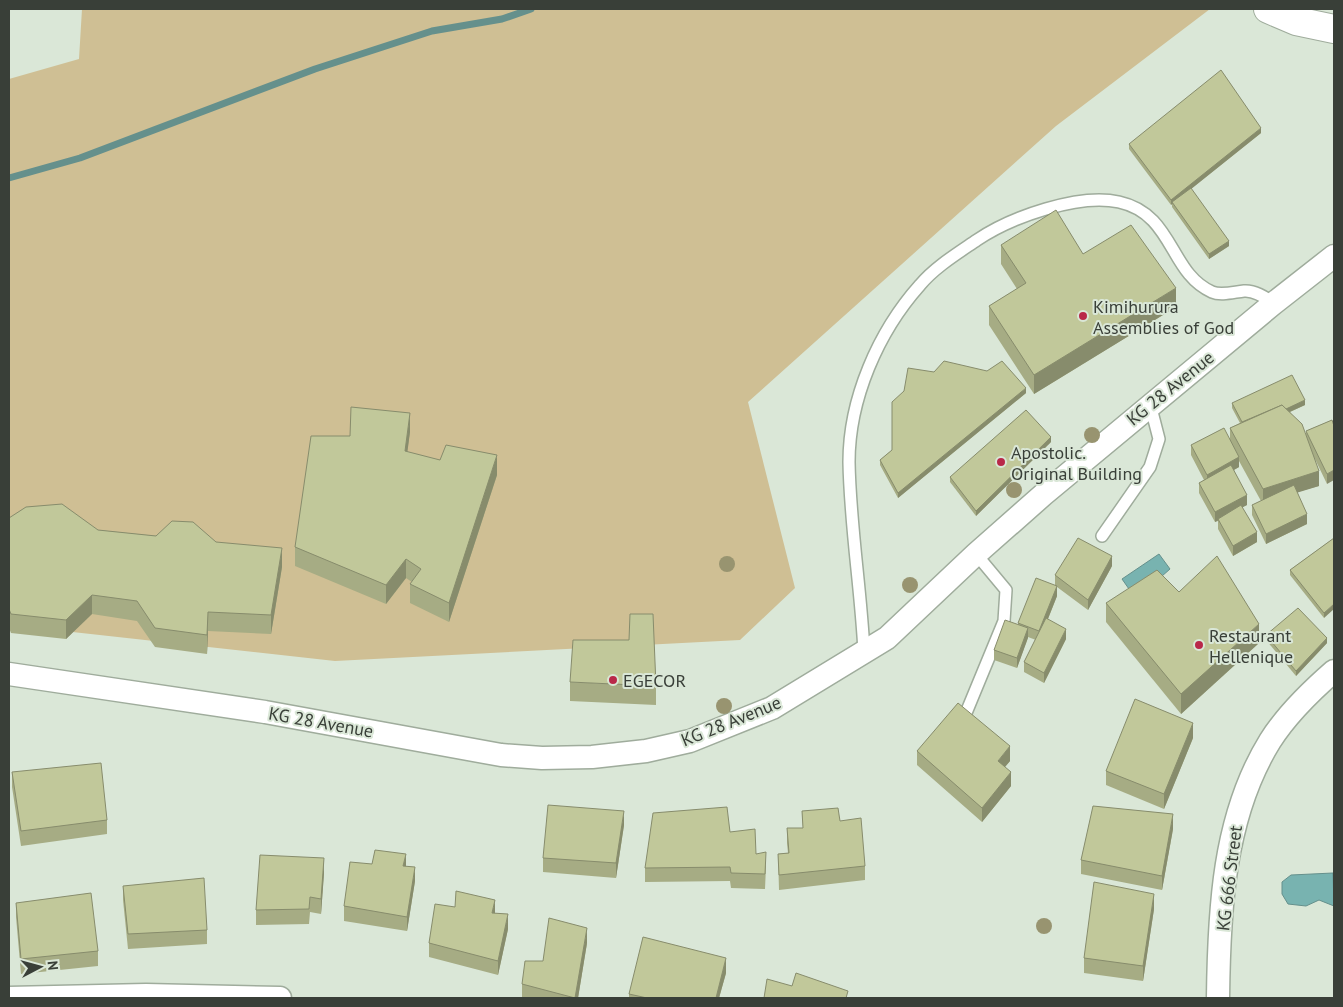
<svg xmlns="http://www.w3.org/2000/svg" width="1343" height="1007" font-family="'PT Sans',sans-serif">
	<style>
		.green { fill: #cfbf94 }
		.water { fill: #78b3b0; stroke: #65908c }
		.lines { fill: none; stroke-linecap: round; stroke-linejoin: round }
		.stream { stroke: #65908c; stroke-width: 7 }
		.service-casing { stroke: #9fac9c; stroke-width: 14 }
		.minor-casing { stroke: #9fac9c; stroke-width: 25 }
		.secondary-casing { stroke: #9fac9c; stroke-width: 30 }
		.service { stroke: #fff; stroke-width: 11 }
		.minor { stroke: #fff; stroke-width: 22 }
		.secondary { stroke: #fff; stroke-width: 28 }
		.tree { fill: #989470 }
		.wall { fill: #a6ac84 }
		.shaded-wall { fill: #878c6c }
		.building { fill: #c1c89a; stroke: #878c6c }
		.poi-dot { fill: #b92849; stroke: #dae7d7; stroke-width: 2 }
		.labels { text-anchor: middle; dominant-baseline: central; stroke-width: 4; stroke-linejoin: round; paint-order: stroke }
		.poi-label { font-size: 18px; fill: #393f38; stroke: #dae7d7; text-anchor: start }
		.street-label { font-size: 18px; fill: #393f38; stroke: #dae7d7 }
	</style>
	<rect width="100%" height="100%" fill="#dae7d7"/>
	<path class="green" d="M 82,9 L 1210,9 L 1056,126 L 748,402 L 795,588 L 740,640 L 335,661 L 9,625 L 9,79 L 79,59 Z"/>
	<g class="water">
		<path d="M 1159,554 L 1170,569 L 1136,599 L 1122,579 Z"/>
		<path d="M 1333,873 L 1334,906 L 1319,900 L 1306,906 L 1288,904 L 1282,894 L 1282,882 L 1291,875 Z"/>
	</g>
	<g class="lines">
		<path class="stream" d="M 9,178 L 80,158 L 315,69 L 432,31 L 502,19 L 531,9"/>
		<g class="service-casing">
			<g id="service">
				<path d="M 1102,536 L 1150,467 L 1159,439 L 1150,404"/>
				<path d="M 864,652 C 861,589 850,525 849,462 C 849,399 878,332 920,285 C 935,267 958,253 977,240 C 1011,217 1079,193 1119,202 C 1174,214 1169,273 1212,292 C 1221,296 1234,292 1244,291 C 1254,290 1265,297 1274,303"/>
				<path d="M 966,713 L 1004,621 L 1006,590 L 976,554"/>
			</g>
		</g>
		<g class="minor-casing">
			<g id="minor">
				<path d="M 9,674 L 265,712 L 501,755 L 542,758 L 592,757 L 646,751 L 690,741 L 772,708 L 887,638 L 976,554 L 1044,494 L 1274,303 L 1334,256"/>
				<path d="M 9,998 L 146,995 L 280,998"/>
				<path d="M 1218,998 C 1219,911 1223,817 1270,741 C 1287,714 1311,691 1334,671"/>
			</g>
		</g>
		<g class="secondary-casing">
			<path id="secondary" d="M 1268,9 L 1296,21 L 1334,29"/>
		</g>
		<use href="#service" class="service"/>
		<use href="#minor" class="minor"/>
		<use href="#secondary" class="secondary"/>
	</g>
	<g class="tree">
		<circle cx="1092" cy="435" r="8"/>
		<circle cx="1014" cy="490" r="8"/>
		<circle cx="727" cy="564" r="8"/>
		<circle cx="910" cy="585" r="8"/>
		<circle cx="724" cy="706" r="8"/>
		<circle cx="1044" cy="926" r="8"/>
	</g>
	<g class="wall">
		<path d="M 1261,133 L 1191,189 L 1229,246 L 1209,259 L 1172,207 L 1172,203 L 1171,205 L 1129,149 L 1129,144 Z"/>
		<path d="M 1001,245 L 1083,254 L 1176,307 L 1034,394 L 989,325 L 989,306 L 1017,289 L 1001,264 Z"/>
		<path d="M 987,371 L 1026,393 L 898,498 L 880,465 L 880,460 L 892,450 L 934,372 Z"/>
		<path d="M 1232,403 L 1305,405 L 1290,412 L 1306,436 L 1306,431 L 1332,420 L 1327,484 L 1315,459 L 1319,486 L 1297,492 L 1307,524 L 1266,544 L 1252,515 L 1252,505 L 1261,501 L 1239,461 L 1239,467 L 1234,470 L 1247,505 L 1242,507 L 1257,542 L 1233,556 L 1218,529 L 1218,521 L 1215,522 L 1199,493 L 1199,483 L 1204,480 L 1191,455 L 1191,445 L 1230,439 L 1230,428 L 1240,423 L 1232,408 Z"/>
		<path d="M 410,432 L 407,452 L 497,475 L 449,622 L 410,603 L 410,584 L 412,582 L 406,578 L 386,604 L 295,566 L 295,547 L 350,436 Z"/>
		<path d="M 1051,442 L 976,516 L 950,482 L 950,477 Z"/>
		<path d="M 9,518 L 98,530 L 216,542 L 282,567 L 271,634 L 208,631 L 207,654 L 155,647 L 137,621 L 92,614 L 66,639 L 11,633 L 9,628 Z"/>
		<path d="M 1334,538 L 1324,618 L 1290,575 L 1290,570 Z"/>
		<path d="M 1112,566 L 1088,610 L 1057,587 L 1057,596 L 1048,619 L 1066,639 L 1044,683 L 1024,672 L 1024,662 L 1036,640 L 1028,637 L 1017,668 L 994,660 L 994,650 L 1018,625 L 1018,623 L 1055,585 L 1055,575 Z"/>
		<path d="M 1179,592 L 1259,643 L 1181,714 L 1106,622 L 1106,603 Z"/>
		<path d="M 1266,635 L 1327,643 L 1296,676 L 1266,640 Z"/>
		<path d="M 570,682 L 656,686 L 656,705 L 570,701 Z"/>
		<path d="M 1193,738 L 1164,809 L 1106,785 L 1106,771 Z"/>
		<path d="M 917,751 L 1010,761 L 1005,767 L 1011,786 L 982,822 L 917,765 Z"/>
		<path d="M 12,772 L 107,820 L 107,834 L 21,846 L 12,787 Z"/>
		<path d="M 802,811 L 840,821 L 865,866 L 865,880 L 779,890 L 778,854 L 788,853 L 787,843 L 787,828 L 803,828 Z"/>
		<path d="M 624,825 L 616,878 L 543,872 L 543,858 Z"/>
		<path d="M 1173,829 L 1162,890 L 1081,874 L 1081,860 Z"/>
		<path d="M 730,832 L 756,854 L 766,866 L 765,889 L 731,888 L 730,881 L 645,882 L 645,868 Z"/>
		<path d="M 372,864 L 406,866 L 415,881 L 407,931 L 344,921 L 344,906 Z"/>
		<path d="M 324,873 L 321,914 L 310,912 L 309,924 L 256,925 L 256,910 Z"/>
		<path d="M 123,886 L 207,930 L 207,944 L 128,949 L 123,900 Z"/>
		<path d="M 16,903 L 98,951 L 98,966 L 21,974 L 16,917 Z"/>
		<path d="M 1154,909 L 1143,981 L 1084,973 L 1084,958 Z"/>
		<path d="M 495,913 L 508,929 L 498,975 L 429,957 L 429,943 Z"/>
		<path d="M 587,943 L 578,998 L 522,998 L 522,984 Z"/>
		<path d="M 726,973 L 719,998 L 629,998 L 629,994 Z"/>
	</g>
	<g class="shaded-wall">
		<path d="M 1261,128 L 1261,133 L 1171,205 L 1171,200 Z"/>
		<path d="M 1229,241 L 1229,246 L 1209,259 L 1209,254 Z"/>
		<path d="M 1176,288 L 1176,307 L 1034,394 L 1034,375 Z"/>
		<path d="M 1026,388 L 1026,393 L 898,498 L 898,493 Z"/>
		<path d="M 1305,400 L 1305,405 L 1245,432 L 1245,427 Z"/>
		<path d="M 410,413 L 410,432 L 405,470 L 405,451 Z"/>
		<path d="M 1051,437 L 1051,442 L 976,516 L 976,511 Z"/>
		<path d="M 497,455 L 497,475 L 449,622 L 449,603 Z"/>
		<path d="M 1239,457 L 1239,467 L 1207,485 L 1207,475 Z"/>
		<path d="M 1334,470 L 1334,480 L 1327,484 L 1327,474 Z"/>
		<path d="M 1319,471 L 1319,486 L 1263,503 L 1263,489 Z"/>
		<path d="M 1247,495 L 1247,505 L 1215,522 L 1215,512 Z"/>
		<path d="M 1307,514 L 1307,524 L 1266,544 L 1266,534 Z"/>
		<path d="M 1257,532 L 1257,542 L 1233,556 L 1233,546 Z"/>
		<path d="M 282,548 L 282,567 L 271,634 L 271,615 Z"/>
		<path d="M 1112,556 L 1112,566 L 1088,610 L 1088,600 Z"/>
		<path d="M 406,559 L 406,578 L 386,604 L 386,585 Z"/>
		<path d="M 1057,586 L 1057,596 L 1039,641 L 1039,631 Z"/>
		<path d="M 92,595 L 92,614 L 66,639 L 66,620 Z"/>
		<path d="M 1334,604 L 1334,609 L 1324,618 L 1324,613 Z"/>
		<path d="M 208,612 L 208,631 L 207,654 L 207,635 Z"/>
		<path d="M 1259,624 L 1259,643 L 1181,714 L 1181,694 Z"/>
		<path d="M 1028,628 L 1028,638 L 1017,668 L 1017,658 Z"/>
		<path d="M 1066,629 L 1066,639 L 1044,683 L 1044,673 Z"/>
		<path d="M 1327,638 L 1327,643 L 1296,676 L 1296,671 Z"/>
		<path d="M 1193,723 L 1193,738 L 1164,809 L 1164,794 Z"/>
		<path d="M 1010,746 L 1010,761 L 998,775 L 998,761 Z"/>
		<path d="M 1011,772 L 1011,786 L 982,822 L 982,808 Z"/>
		<path d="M 624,811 L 624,825 L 616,878 L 616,863 Z"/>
		<path d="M 1173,814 L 1173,829 L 1162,890 L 1162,876 Z"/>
		<path d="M 406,854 L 406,869 L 403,866 Z"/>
		<path d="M 324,858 L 324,873 L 321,914 L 321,899 Z"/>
		<path d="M 415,867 L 415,881 L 407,931 L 407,917 Z"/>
		<path d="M 1154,894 L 1154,909 L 1143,981 L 1143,966 Z"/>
		<path d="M 495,900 L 495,914 L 492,913 Z"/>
		<path d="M 508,914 L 508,929 L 498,975 L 498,961 Z"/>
		<path d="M 587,928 L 587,943 L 578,998 L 575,998 Z"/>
		<path d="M 726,958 L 726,973 L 719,998 L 716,998 Z"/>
	</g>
	<g class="building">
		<path d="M 1221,70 L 1261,128 L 1171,200 L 1129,144 Z"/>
		<path d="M 1191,188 L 1229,241 L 1209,254 L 1172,202 Z"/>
		<path d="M 1056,210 L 1083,254 L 1131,225 L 1176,288 L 1034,375 L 989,306 L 1026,283 L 1001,245 Z"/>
		<path d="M 944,361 L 987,371 L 1002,361 L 1026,388 L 898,493 L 880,460 L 892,450 L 892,402 L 904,391 L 908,368 L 934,372 Z"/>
		<path d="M 1292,375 L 1305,400 L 1286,409 L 1282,405 L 1242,422 L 1232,403 Z"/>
		<path d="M 1282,405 L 1302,424 L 1319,471 L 1263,489 L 1230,428 Z"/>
		<path d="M 351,407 L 410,413 L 405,451 L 440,460 L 446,445 L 497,455 L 449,603 L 410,584 L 421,569 L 406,559 L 386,585 L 295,547 L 311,436 L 350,436 Z"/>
		<path d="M 1026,410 L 1051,437 L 976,511 L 950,477 Z"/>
		<path d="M 1332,420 L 1334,426 L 1334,470 L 1327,474 L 1306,431 Z"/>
		<path d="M 1224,428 L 1239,457 L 1207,475 L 1191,445 Z"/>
		<path d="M 1231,465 L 1247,495 L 1215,512 L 1199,483 Z"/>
		<path d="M 1294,485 L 1307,514 L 1266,534 L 1252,505 Z"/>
		<path d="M 62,504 L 98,530 L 156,536 L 172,521 L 193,522 L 216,542 L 282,548 L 271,615 L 208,612 L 207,635 L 155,628 L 137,601 L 92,595 L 66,620 L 11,614 L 9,609 L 9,518 L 26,507 Z"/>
		<path d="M 1241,505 L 1257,532 L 1233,546 L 1218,519 Z"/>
		<path d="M 1078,538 L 1112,556 L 1088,600 L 1055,575 Z"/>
		<path d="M 1334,538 L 1334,604 L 1324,613 L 1290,570 Z"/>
		<path d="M 1217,556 L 1259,624 L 1181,694 L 1106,603 L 1157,570 L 1179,592 Z"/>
		<path d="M 1036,578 L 1057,586 L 1039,631 L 1018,623 Z"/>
		<path d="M 1298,608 L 1327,638 L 1296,671 L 1266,635 Z"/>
		<path d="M 630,614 L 653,614 L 656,686 L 570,682 L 573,640 L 629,640 Z"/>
		<path d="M 1046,618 L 1066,629 L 1044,673 L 1024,662 Z"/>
		<path d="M 1005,620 L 1028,628 L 1017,658 L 994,650 Z"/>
		<path d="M 1135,699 L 1193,723 L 1164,794 L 1106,771 Z"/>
		<path d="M 958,703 L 1010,746 L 998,761 L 1011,772 L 982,808 L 917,751 Z"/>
		<path d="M 101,763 L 107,820 L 21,831 L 12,772 Z"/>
		<path d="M 548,805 L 624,811 L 616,863 L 543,858 Z"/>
		<path d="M 1093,806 L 1173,814 L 1162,876 L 1081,860 Z"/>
		<path d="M 727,807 L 730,832 L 755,829 L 756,854 L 766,852 L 765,874 L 731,873 L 730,867 L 645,868 L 653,813 Z"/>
		<path d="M 838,808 L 840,821 L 861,818 L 865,866 L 779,875 L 778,854 L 789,853 L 787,828 L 803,828 L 802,811 Z"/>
		<path d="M 375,850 L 406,854 L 403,866 L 415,867 L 407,917 L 344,906 L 350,862 L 372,864 Z"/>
		<path d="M 260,855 L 324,858 L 321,899 L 310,897 L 309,909 L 256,910 Z"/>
		<path d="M 204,878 L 207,930 L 128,934 L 123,886 Z"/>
		<path d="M 1094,882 L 1154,894 L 1143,966 L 1084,958 Z"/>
		<path d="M 456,891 L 495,900 L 492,913 L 508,914 L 498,961 L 429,943 L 435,904 L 455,907 Z"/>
		<path d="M 91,893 L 98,951 L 21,959 L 16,903 Z"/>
		<path d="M 549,918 L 587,928 L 575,998 L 522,984 L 525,961 L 543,961 Z"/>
		<path d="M 643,937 L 726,958 L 716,998 L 647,998 L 629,994 Z"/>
		<path d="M 796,973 L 848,991 L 846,998 L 764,998 L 767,979 L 792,986 Z"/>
	</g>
	<g class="poi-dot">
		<circle cx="1083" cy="316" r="5"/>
		<circle cx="1001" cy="462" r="5"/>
		<circle cx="1199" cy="645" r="5"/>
		<circle cx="613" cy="680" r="5"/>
	</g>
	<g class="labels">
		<g class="poi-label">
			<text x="1093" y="306">Kimihurura<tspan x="1093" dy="21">Assemblies of God</tspan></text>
			<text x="1011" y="452">Apostolic.<tspan x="1011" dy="21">Original Building</tspan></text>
			<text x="1209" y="635">Restaurant<tspan x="1209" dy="21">Hellenique</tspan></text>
			<text x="623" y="680">EGECOR</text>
		</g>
		<g class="street-label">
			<text transform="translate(1170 388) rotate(-39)">KG 28 Avenue</text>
			<text transform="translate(731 721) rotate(-22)">KG 28 Avenue</text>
			<text transform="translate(321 722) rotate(10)">KG 28 Avenue</text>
			<text transform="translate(1229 878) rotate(-83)">KG 666 Street</text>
		</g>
	</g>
	<rect width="1343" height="1007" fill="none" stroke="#393f38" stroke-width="20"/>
	<g transform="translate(40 967) rotate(84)" stroke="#dae7d7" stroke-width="4" paint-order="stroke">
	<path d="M0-4L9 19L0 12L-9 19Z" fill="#393f38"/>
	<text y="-8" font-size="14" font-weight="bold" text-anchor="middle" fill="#393f38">N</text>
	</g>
</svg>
